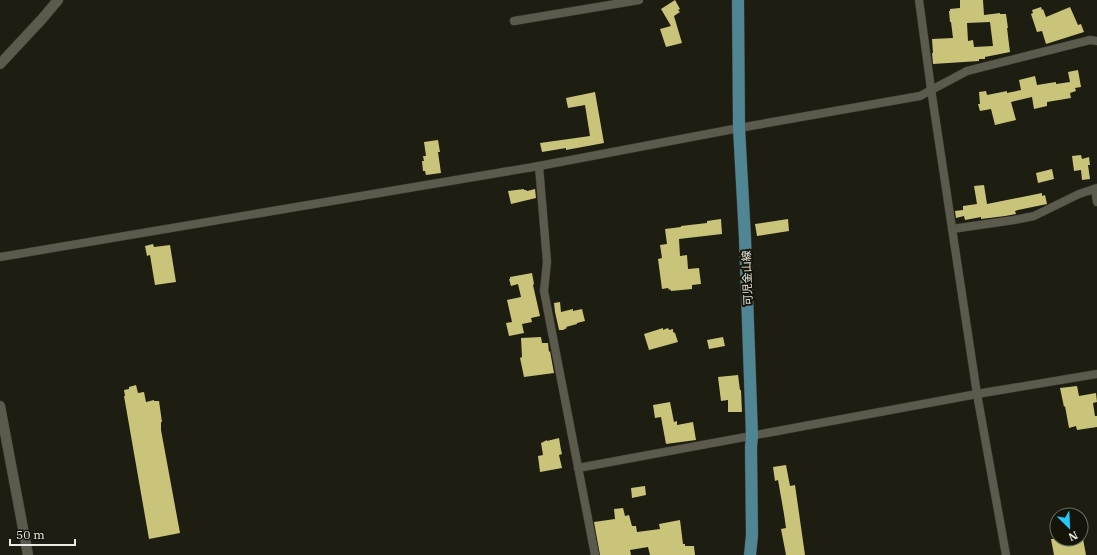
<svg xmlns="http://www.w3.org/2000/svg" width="1097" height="555" font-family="'IBM Plex Serif','Noto Sans JP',serif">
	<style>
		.building { fill: #cac47a; fill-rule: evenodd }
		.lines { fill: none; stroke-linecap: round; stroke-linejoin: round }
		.minor-casing { stroke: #3a3932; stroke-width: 9 }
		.tertiary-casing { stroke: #3a3932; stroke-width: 11 }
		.primary-casing { stroke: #3a3932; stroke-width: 13 }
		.minor { stroke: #5b5a4d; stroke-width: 8 }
		.tertiary { stroke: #5b5a4d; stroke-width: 10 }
		.primary { stroke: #508594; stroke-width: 12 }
		.labels { text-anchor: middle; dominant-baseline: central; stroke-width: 4; stroke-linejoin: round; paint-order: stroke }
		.street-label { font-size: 11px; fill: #eaeae2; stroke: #151409 }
	</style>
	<rect width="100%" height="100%" fill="#1e1d12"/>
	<g class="building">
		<path d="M 675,0 L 680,9 L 678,10 L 680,12 L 674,16 L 682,43 L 666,47 L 660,29 L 671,26 L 661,9 Z"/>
		<path d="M 960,0 L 983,0 L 984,15 L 1000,13 L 1000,14 L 1006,14 L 1008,28 L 1007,28 L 1010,52 L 985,57 L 985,59 L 979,59 L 979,61 L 933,64 L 932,53 L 933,53 L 932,39 L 953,38 L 951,22 L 950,22 L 949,11 L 950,11 L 950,9 L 960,8 ZM 990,22 L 993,46 L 974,47 L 973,40 L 968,41 L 967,23 Z"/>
		<path d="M 1041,7 L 1042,10 L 1043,9 L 1046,17 L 1070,7 L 1078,25 L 1081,24 L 1084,32 L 1046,44 L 1042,31 L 1037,32 L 1031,14 L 1033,13 L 1032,10 Z"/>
		<path d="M 1078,70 L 1081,87 L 1075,88 L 1076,91 L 1070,93 L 1071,98 L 1047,102 L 1047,106 L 1034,109 L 1032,97 L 1011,102 L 1016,120 L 995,125 L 991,109 L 980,111 L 978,104 L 980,104 L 979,92 L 986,91 L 987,95 L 1007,91 L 1007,93 L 1021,90 L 1019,80 L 1035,76 L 1037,85 L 1056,82 L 1056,84 L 1070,82 L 1068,72 Z"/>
		<path d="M 595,92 L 604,143 L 566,150 L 566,148 L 542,152 L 540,143 L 590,136 L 585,105 L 568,108 L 566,98 Z"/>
		<path d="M 438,140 L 440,152 L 438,152 L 441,173 L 426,175 L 425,171 L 423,171 L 422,161 L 424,161 L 423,156 L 426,156 L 424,142 Z"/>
		<path d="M 1081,155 L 1082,159 L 1089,157 L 1090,165 L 1088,165 L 1090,179 L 1082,180 L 1081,170 L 1074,171 L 1072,156 Z"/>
		<path d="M 1052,169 L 1054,179 L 1038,183 L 1036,173 Z"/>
		<path d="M 984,185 L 987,204 L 1042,193 L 1042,196 L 1045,195 L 1047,204 L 1018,210 L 1015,211 L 1016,214 L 1005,216 L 981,219 L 981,217 L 965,220 L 964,216 L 956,218 L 955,211 L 963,210 L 963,206 L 977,204 L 974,186 Z"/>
		<path d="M 524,189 L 524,190 L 526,190 L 527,191 L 535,189 L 536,198 L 511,204 L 508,191 Z"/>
		<path d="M 721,219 L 722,234 L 679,239 L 680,256 L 687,255 L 688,269 L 699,268 L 701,284 L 692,285 L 692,289 L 671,291 L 670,289 L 669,290 L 668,288 L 662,289 L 658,259 L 662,258 L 660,245 L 667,244 L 665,229 L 681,227 L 681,226 L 707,223 L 707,221 Z"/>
		<path d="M 788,219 L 789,231 L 757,236 L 755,224 Z"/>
		<path d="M 153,244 L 154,247 L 170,245 L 176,282 L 155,285 L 150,255 L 147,256 L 145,246 Z"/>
		<path d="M 532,273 L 534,284 L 533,285 L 540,316 L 531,318 L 532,322 L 522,324 L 524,333 L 509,336 L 506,323 L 512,322 L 507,300 L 521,297 L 518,284 L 511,286 L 509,279 L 510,279 L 510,277 Z"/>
		<path d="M 560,302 L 561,312 L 573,309 L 573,311 L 582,309 L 585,321 L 577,323 L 577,324 L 566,327 L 567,328 L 563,330 L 559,330 L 555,312 L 554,303 Z"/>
		<path d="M 663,328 L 663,330 L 668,328 L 669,330 L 673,329 L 673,332 L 675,333 L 678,342 L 649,350 L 644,334 Z"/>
		<path d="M 541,337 L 542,343 L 548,343 L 549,352 L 550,351 L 554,373 L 524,377 L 520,358 L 522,357 L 521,338 Z"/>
		<path d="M 723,337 L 725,346 L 709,349 L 707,340 Z"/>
		<path d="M 738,375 L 740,390 L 741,390 L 742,412 L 728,412 L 728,400 L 721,401 L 718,377 Z"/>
		<path d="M 136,385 L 138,393 L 144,392 L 146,402 L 154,400 L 154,401 L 159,401 L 162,422 L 161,422 L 161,430 L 180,533 L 149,539 L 124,396 L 125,396 L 124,390 L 129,389 L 129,387 Z"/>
		<path d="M 1077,386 L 1079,396 L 1096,393 L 1097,402 L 1093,403 L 1095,416 L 1097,416 L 1097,427 L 1077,430 L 1076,426 L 1069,428 L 1065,406 L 1064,407 L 1060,388 Z"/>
		<path d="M 670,402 L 674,422 L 677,421 L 677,425 L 693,422 L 696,440 L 666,444 L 661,417 L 655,418 L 653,405 Z"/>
		<path d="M 559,438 L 561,450 L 562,454 L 559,455 L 562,468 L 540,472 L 538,456 L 543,455 L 541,443 L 547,440 L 547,441 Z"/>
		<path d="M 786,465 L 790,486 L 795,485 L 805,555 L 786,555 L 781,529 L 786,528 L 784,514 L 778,480 L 775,481 L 773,467 Z"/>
		<path d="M 645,486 L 646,495 L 632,498 L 631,488 Z"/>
		<path d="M 623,508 L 625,516 L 629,515 L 632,526 L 636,526 L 637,532 L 660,529 L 659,524 L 680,520 L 683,544 L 685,544 L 685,546 L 694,546 L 695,555 L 650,555 L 648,547 L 630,550 L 631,555 L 600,555 L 594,522 L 615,519 L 614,509 Z"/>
		<path d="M 1051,539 L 1083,539 L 1086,555 L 1054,555 Z"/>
	</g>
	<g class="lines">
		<g class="minor-casing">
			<g id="minor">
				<path d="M 919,0 L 931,89 L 977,394 L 1006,555"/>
				<path d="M 514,21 L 639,0"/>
				<path d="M 539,166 L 547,262 L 544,291 L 595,555"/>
				<path d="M 1095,189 L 1097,202"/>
				<path d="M 952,229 L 1014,220 L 1034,216 L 1079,194 L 1097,188"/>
				<path d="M 0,257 L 539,166 L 739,128 L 920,96 L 967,71 L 1090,40 L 1097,41"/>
				<path d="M 578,468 L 977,394 L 1097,374"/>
			</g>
		</g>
		<g class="tertiary-casing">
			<g id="tertiary">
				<path d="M 0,64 L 42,19 L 58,0"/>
				<path d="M 0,406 L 28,555"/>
			</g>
		</g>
		<g class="primary-casing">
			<path id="primary" d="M 738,0 L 739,128 L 745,238 L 752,436 L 751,447 L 752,535 L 750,555"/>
		</g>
		<use href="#minor" class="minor"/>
		<use href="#tertiary" class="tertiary"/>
		<use href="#primary" class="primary"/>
	</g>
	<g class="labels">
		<g class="street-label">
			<text transform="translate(747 278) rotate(-92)">可児金山線</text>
		</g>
	</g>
	<g transform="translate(1069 527) rotate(156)"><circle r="19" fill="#151409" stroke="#6a6a60"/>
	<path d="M0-3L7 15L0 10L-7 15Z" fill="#22c9fd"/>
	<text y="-6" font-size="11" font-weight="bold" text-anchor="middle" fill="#eaeae2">N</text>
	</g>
	<path d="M10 539v6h65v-6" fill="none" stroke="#eaeae2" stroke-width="2"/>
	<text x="16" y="539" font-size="12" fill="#eaeae2" stroke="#151409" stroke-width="3" paint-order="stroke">50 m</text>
</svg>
